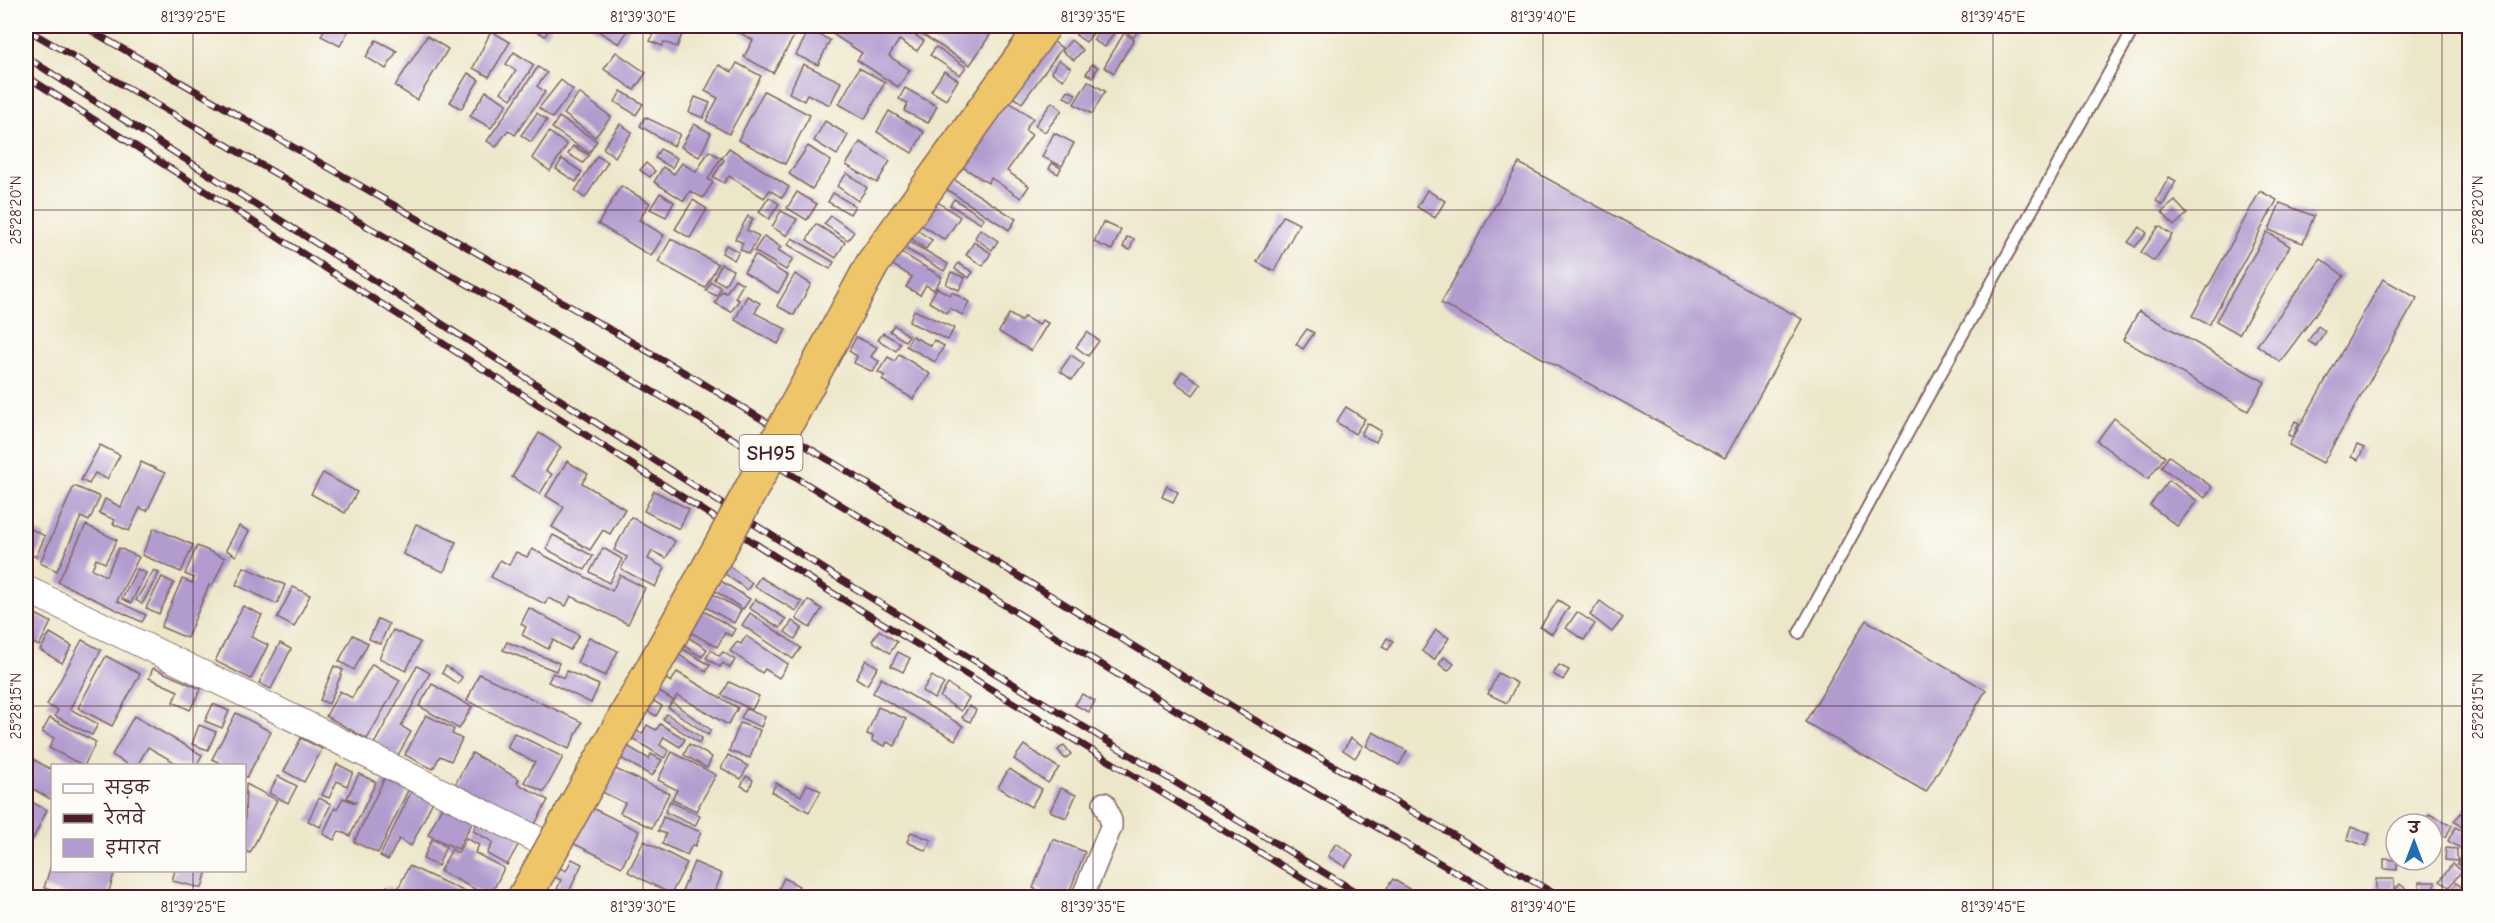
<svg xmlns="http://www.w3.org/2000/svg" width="2495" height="923" font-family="'Comic Neue','Playpen Sans Deva',sans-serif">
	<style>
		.building { fill: #b19bcf }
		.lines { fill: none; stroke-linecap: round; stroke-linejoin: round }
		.service-casing { stroke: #836563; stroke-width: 14 }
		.minor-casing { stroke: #836563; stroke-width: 24 }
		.tertiary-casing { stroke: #836563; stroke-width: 28 }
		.service { stroke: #fff; stroke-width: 10 }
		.minor { stroke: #fff; stroke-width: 21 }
		.tertiary { stroke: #fff; stroke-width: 26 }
		.rail-casing { stroke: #4a1f2b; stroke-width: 7 }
		.rail { stroke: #fdfcf7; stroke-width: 4.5; stroke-dasharray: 14; stroke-linecap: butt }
		.primary-bridge-casing { stroke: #836563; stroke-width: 36; stroke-linecap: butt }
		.primary-bridge { stroke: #eec569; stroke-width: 33 }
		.ticks { fill: none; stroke: #4a1f2b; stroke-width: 1.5; stroke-opacity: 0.45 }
		.labels { text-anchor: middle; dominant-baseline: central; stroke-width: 4.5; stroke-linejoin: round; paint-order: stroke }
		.shield { fill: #fdfcf7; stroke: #806168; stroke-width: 1.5 }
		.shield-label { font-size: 21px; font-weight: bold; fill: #4a1f2b }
		.neatline { fill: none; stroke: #4a1f2b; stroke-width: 2 }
		.ticks-label { font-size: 15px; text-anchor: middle; fill: #4a1f2b }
	</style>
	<rect width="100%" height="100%" fill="#fdfcf7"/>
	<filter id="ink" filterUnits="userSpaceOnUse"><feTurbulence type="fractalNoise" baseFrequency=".0167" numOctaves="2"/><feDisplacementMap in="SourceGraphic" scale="12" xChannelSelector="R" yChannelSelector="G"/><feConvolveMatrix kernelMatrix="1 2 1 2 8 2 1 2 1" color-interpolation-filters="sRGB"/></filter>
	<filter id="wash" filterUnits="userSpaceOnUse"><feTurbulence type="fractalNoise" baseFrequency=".008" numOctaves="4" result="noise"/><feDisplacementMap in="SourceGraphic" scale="24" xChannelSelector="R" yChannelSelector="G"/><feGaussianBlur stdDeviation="1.35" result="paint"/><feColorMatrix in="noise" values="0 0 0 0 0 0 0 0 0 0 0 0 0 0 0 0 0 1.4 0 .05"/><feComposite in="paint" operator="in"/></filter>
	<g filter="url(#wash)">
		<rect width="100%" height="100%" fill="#ede7ca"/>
		<g id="blocks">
			<g class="building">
				<path d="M 326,26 L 351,26 L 340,46 L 321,36 Z"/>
				<path d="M 528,26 L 551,26 L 545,36 Z"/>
				<path d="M 590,26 L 631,26 L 619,44 Z"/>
				<path d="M 656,26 L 665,26 L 683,32 L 677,47 L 664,42 L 662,46 L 650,41 Z"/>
				<path d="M 744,26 L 800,26 L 773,73 L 744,57 L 753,40 L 740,33 Z"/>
				<path d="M 820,26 L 901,26 L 924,41 L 917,51 L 899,40 L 889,56 L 910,70 L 898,87 L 857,60 L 862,53 Z"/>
				<path d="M 909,26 L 975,26 L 990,35 L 970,65 Z"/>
				<path d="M 1083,26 L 1099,26 L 1086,42 L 1076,35 Z"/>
				<path d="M 1102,26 L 1113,26 L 1117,28 L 1105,47 L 1093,40 Z"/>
				<path d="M 1128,26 L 1140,26 L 1134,37 L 1125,31 Z"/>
				<path d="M 809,30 L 830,40 L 818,65 L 796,55 Z"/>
				<path d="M 491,31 L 510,42 L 489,77 L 473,68 Z"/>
				<path d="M 1124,33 L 1134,39 L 1114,73 L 1104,67 Z"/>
				<path d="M 427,36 L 448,49 L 417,100 L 395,86 Z"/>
				<path d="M 376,40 L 397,51 L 386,69 L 366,57 Z"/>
				<path d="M 1051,40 L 1062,48 L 1022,103 L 1010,95 Z"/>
				<path d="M 1071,40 L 1083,50 L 1074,60 L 1062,51 Z"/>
				<path d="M 936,47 L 966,67 L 960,75 L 930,55 Z"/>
				<path d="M 514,52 L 534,65 L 511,99 L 501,92 L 516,71 L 506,64 Z"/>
				<path d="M 616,52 L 646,73 L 634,90 L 604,69 Z"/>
				<path d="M 1059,60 L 1071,68 L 1063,80 L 1051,72 Z"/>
				<path d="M 737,63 L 761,76 L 729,134 L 706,121 L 718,98 L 705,91 L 719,65 L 732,72 Z"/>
				<path d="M 803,64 L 841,82 L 830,105 L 807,94 L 804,101 L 789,93 Z"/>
				<path d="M 1092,64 L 1098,67 L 1093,77 L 1086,74 Z"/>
				<path d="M 538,67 L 547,73 L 537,86 L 545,92 L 515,135 L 508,130 L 496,147 L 487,141 Z"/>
				<path d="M 859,68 L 885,82 L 865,119 L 839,104 Z"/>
				<path d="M 944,71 L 958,80 L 946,100 L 931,91 Z"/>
				<path d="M 468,73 L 479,80 L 461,109 L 450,102 Z"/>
				<path d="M 561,80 L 573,90 L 552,118 L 539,108 Z"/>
				<path d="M 1088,81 L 1105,91 L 1092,114 L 1074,104 Z"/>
				<path d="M 905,88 L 937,106 L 928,123 L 904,111 L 908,103 L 899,99 Z"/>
				<path d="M 1068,90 L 1076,94 L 1072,101 L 1064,97 Z"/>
				<path d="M 486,91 L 507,104 L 491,128 L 470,116 Z"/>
				<path d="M 621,91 L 643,104 L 636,115 L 615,102 Z"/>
				<path d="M 764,91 L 810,115 L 785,164 L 738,140 Z"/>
				<path d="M 579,93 L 611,117 L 595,137 L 564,114 Z"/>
				<path d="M 695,97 L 710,103 L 703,118 L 689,112 Z"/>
				<path d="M 1006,100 L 1033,118 L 1025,130 L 1032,135 L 1007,171 L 1029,186 L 1021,198 L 991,178 L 988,183 L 961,166 Z"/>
				<path d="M 1052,102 L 1062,110 L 1045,132 L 1035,125 Z"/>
				<path d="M 889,111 L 924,132 L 912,153 L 877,132 Z"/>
				<path d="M 537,113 L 547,120 L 531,142 L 521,135 Z"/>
				<path d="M 559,117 L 597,141 L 589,153 L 552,128 Z"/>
				<path d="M 645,117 L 680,134 L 674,146 L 640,126 Z"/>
				<path d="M 825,121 L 848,135 L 837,155 L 814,141 Z"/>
				<path d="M 620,124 L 632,132 L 615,157 L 603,148 Z"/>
				<path d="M 694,124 L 711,133 L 699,157 L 681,147 Z"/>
				<path d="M 549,132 L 567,145 L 550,171 L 532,158 Z"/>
				<path d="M 1054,133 L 1074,143 L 1062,166 L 1042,157 Z"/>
				<path d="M 860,142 L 890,161 L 877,183 L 846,165 Z"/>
				<path d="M 573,146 L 589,155 L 583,163 L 568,154 Z"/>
				<path d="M 808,146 L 831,161 L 812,189 L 789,174 Z"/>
				<path d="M 729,148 L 789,187 L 782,198 L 770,190 L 764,198 L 729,176 L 724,183 L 713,177 L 724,160 L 722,158 Z"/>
				<path d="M 660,149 L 677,158 L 672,168 L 655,158 Z"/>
				<path d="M 709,151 L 721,158 L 708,179 L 713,182 L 703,198 L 690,191 L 684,201 L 654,182 L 663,167 L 674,174 L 682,163 L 696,172 Z"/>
				<path d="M 597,156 L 608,162 L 585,198 L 575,191 Z"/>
				<path d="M 562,159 L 582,172 L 576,182 L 556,169 Z"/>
				<path d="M 646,163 L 655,171 L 650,177 L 640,170 Z"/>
				<path d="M 1052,163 L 1061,168 L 1058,174 L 1049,169 Z"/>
				<path d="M 1519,163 L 1802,319 L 1725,458 L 1441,303 Z"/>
				<path d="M 847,173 L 867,188 L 858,201 L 837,186 Z"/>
				<path d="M 2169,177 L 2176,181 L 2163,205 L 2156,201 Z"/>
				<path d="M 953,179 L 1016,219 L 1009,230 L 946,189 Z"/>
				<path d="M 621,186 L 650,203 L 639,220 L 664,235 L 651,256 L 598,224 Z"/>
				<path d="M 1427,190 L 1445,201 L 1435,218 L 1417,207 Z"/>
				<path d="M 2260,191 L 2277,200 L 2209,325 L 2192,316 Z"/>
				<path d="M 797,192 L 817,204 L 807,220 L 787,208 Z"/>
				<path d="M 660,193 L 674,202 L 666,217 L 650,209 Z"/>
				<path d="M 833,193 L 855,206 L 850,214 L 828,202 Z"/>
				<path d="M 927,195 L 960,217 L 945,240 L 920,224 Z"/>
				<path d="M 769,197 L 779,204 L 769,219 L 759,212 Z"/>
				<path d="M 954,199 L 984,218 L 981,224 L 950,205 Z"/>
				<path d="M 693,200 L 707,209 L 690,238 L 675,229 Z"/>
				<path d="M 2175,201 L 2187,214 L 2174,226 L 2162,212 Z"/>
				<path d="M 2280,203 L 2314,216 L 2303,243 L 2269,230 Z"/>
				<path d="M 781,211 L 797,219 L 787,236 L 772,227 Z"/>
				<path d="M 748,216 L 753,219 L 747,230 L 759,236 L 749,254 L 740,249 L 743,243 L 735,239 Z"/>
				<path d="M 831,216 L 854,232 L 848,240 L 824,224 Z"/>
				<path d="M 1283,216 L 1299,224 L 1274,271 L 1257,262 Z"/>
				<path d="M 1103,222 L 1121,230 L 1112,250 L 1094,242 Z"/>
				<path d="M 816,224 L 845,242 L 836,258 L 807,240 Z"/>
				<path d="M 2159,226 L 2172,235 L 2154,261 L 2141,252 Z"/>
				<path d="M 2140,227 L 2147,233 L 2135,247 L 2128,242 Z"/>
				<path d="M 914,228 L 932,240 L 926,249 L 908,236 Z"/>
				<path d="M 980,229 L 998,241 L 992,250 L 975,238 Z"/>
				<path d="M 2267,232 L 2290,246 L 2239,334 L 2216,321 Z"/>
				<path d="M 764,236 L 781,247 L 778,250 L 793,259 L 786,270 L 754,251 Z"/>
				<path d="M 1127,237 L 1134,239 L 1130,250 L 1123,247 Z"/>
				<path d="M 792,238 L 834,262 L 830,269 L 788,245 Z"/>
				<path d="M 671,239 L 718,264 L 705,288 L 658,262 Z"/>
				<path d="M 907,240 L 948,264 L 944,271 L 903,247 Z"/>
				<path d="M 974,242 L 991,253 L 983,266 L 966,255 Z"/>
				<path d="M 726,245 L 739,252 L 734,260 L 722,253 Z"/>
				<path d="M 892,247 L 942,277 L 934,290 L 926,285 L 920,295 L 906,287 L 912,277 L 885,260 Z"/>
				<path d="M 755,255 L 788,276 L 778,293 L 744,272 Z"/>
				<path d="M 2321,259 L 2344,276 L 2280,362 L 2257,345 Z"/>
				<path d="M 958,263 L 973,272 L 969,278 L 955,269 Z"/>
				<path d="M 721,264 L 733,270 L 725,285 L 714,279 Z"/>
				<path d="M 951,272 L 965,278 L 959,290 L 946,284 Z"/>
				<path d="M 795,274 L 811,284 L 794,315 L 777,306 Z"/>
				<path d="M 735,279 L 743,284 L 735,298 L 739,300 L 731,312 L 715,303 L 722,291 L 726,293 Z"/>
				<path d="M 2383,279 L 2417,298 L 2323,463 L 2289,445 Z"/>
				<path d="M 711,282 L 721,287 L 717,296 L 706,291 Z"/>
				<path d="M 937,288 L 950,295 L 952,292 L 969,302 L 962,315 L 950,308 L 947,313 L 929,302 Z"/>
				<path d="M 747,296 L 760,303 L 755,313 L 786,329 L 778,344 L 735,320 Z"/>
				<path d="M 914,310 L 954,328 L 948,340 L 909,322 Z"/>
				<path d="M 2139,311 L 2265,382 L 2248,411 L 2123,340 Z"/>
				<path d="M 1009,314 L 1021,321 L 1024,317 L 1039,325 L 1042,320 L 1048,323 L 1031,351 L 999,332 Z"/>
				<path d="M 894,325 L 909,336 L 905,341 L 890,331 Z"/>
				<path d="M 2318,326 L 2325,331 L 2316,346 L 2308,341 Z"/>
				<path d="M 1307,329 L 1314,333 L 1303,349 L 1296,344 Z"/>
				<path d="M 1087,332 L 1099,341 L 1088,356 L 1076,347 Z"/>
				<path d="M 883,333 L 900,343 L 896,351 L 878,340 Z"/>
				<path d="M 912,336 L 931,346 L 934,340 L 944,346 L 935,362 L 906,346 Z"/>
				<path d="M 856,337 L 877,347 L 871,357 L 879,361 L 873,372 L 854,363 L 857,356 L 849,351 Z"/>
				<path d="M 899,354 L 930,374 L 913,399 L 882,380 L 885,376 L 878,372 L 888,357 L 895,361 Z"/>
				<path d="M 1071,355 L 1084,364 L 1072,380 L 1060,371 Z"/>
				<path d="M 1182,371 L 1201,384 L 1193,395 L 1175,382 Z"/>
				<path d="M 1346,407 L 1365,419 L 1355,434 L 1336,422 Z"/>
				<path d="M 2114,418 L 2165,457 L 2148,479 L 2097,441 Z"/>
				<path d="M 2295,421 L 2299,423 L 2293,437 L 2288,435 Z"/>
				<path d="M 1367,423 L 1381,431 L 1376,442 L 1361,435 Z"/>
				<path d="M 539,433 L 561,447 L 546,471 L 552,474 L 540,494 L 512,477 Z"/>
				<path d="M 100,445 L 120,455 L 107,479 L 95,473 L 89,484 L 81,480 Z"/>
				<path d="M 2357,445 L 2364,448 L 2358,460 L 2351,457 Z"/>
				<path d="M 2169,456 L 2212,487 L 2205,498 L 2161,467 Z"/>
				<path d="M 567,461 L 588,474 L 582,483 L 625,509 L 610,534 L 603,530 L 590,550 L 552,527 L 564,507 L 546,496 Z"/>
				<path d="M 141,462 L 165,473 L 147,511 L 140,508 L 129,531 L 113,524 L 115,520 L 99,513 L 105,499 L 121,507 Z"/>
				<path d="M 323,473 L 357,492 L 345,513 L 311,494 Z"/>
				<path d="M 2169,480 L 2197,501 L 2177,526 L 2150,505 Z"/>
				<path d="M 74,486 L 100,497 L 89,521 L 81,517 L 57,571 L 40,563 Z"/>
				<path d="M 1167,486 L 1178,492 L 1173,502 L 1162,497 Z"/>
				<path d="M 654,491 L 689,509 L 679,529 L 644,511 Z"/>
				<path d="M 631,517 L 675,541 L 666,558 L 652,551 L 648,559 L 665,568 L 655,587 L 621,569 L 627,557 L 614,550 Z"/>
				<path d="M 416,524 L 456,542 L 444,572 L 403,554 Z"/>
				<path d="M 86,525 L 117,540 L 105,563 L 96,559 L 92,569 L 106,576 L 119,548 L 139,557 L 117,601 L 146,615 L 142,622 L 58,582 Z"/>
				<path d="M 239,526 L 249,531 L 236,556 L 226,550 Z"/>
				<path d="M 29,528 L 45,536 L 36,557 L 26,552 L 26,536 Z"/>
				<path d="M 154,528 L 193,545 L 181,572 L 142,555 Z"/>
				<path d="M 553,535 L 593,556 L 585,570 L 546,549 Z"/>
				<path d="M 197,546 L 225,558 L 212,587 L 209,585 L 187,638 L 161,627 L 182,579 L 192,583 L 194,578 L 185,574 Z"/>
				<path d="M 603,548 L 622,559 L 609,583 L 590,572 Z"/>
				<path d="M 532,549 L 612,591 L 620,575 L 645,588 L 628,624 L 571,596 L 566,606 L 548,598 L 545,604 L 491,577 L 500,560 L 509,565 L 516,552 L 527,557 Z"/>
				<path d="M 725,563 L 752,583 L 747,590 L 720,570 Z"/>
				<path d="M 244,567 L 285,585 L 277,604 L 236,585 Z"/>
				<path d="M 137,569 L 146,573 L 131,603 L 122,599 Z"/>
				<path d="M 154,570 L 159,573 L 142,604 L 136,600 Z"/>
				<path d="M 162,577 L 174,583 L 159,614 L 146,608 Z"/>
				<path d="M 760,577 L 802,602 L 796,611 L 754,586 Z"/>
				<path d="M 721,581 L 750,599 L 743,609 L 715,591 Z"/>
				<path d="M 293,587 L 310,595 L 294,627 L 277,618 Z"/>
				<path d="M 707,591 L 741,610 L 734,623 L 700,604 Z"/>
				<path d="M 755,599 L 786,619 L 780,628 L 749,608 Z"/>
				<path d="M 808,600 L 822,609 L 810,628 L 796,619 Z"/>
				<path d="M 1558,600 L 1569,607 L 1552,634 L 1540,627 Z"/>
				<path d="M 1600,601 L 1623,618 L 1612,632 L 1590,615 Z"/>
				<path d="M 243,606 L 262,615 L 251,637 L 268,645 L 251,679 L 215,661 Z"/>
				<path d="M 529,608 L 579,635 L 570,650 L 553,640 L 548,649 L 522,635 L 526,627 L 521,624 Z"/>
				<path d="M 26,609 L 51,622 L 39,646 L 26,639 Z"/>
				<path d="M 700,609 L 735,629 L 731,636 L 725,633 L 717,647 L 688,631 Z"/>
				<path d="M 1577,612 L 1595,624 L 1584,640 L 1566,628 Z"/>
				<path d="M 750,613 L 801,648 L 793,659 L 742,625 Z"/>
				<path d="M 378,619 L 389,624 L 380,644 L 369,639 Z"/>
				<path d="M 1866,620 L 1986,690 L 1926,792 L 1805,722 Z"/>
				<path d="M 792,621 L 802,628 L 795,639 L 785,632 Z"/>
				<path d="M 393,630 L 420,642 L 406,671 L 379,658 Z"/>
				<path d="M 879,630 L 897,642 L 890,653 L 872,641 Z"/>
				<path d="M 1436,630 L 1449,638 L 1434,660 L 1422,651 Z"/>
				<path d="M 50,633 L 72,646 L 62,663 L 40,650 Z"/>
				<path d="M 681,633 L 707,649 L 702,657 L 676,641 Z"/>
				<path d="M 353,635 L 368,643 L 354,670 L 339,661 Z"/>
				<path d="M 746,636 L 788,664 L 779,678 L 765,669 L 762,673 L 730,651 L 737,642 L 741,644 Z"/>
				<path d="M 589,637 L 618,651 L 605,676 L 577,663 Z"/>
				<path d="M 1387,638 L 1393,641 L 1388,650 L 1382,647 Z"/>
				<path d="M 82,640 L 101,650 L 70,709 L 98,724 L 92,735 L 55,716 L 58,710 L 47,705 Z"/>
				<path d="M 507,642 L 559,663 L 556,671 L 503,650 Z"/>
				<path d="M 280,643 L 291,649 L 271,689 L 259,683 Z"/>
				<path d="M 673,643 L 710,665 L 706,672 L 670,649 Z"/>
				<path d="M 711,650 L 719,656 L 723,652 L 735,660 L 730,668 L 723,663 L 720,667 L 706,658 Z"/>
				<path d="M 898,652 L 910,658 L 903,672 L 891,666 Z"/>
				<path d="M 106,656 L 140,674 L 112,726 L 78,708 Z"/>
				<path d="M 1444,657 L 1454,664 L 1448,671 L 1439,664 Z"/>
				<path d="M 866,660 L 878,667 L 867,685 L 856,678 Z"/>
				<path d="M 372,664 L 400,680 L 367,739 L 326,716 L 340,691 L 352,698 Z"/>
				<path d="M 1559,665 L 1569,670 L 1563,680 L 1553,674 Z"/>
				<path d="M 334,666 L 343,670 L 329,704 L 320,700 Z"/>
				<path d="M 417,666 L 430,673 L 401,726 L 411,732 L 397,757 L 374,744 Z"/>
				<path d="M 446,666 L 462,677 L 458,684 L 442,673 Z"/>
				<path d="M 153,668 L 201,689 L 190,710 L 173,702 L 178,691 L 149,678 Z"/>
				<path d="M 567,671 L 599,685 L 591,703 L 548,682 L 553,673 L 564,678 Z"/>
				<path d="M 677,672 L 738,708 L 728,725 L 677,695 L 674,701 L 648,685 L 656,673 L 671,682 Z"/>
				<path d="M 1498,673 L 1517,683 L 1507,703 L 1488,694 Z"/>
				<path d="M 479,674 L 582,722 L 569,749 L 467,701 Z"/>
				<path d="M 932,676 L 944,684 L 934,699 L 922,691 Z"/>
				<path d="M 881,678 L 963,726 L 955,740 L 873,693 Z"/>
				<path d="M 729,682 L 759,696 L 752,710 L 722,695 Z"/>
				<path d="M 432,684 L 472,707 L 459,729 L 419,706 Z"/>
				<path d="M 948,684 L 969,698 L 961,711 L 940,697 Z"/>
				<path d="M 1082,694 L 1095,701 L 1089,712 L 1075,705 Z"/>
				<path d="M 649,698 L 662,706 L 656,716 L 643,708 Z"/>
				<path d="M 672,702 L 711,730 L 708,735 L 668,707 Z"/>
				<path d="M 213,704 L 229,711 L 222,728 L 205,721 Z"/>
				<path d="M 969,706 L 976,710 L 970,722 L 962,718 Z"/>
				<path d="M 878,707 L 906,719 L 895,746 L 887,742 L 885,746 L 872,741 L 873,736 L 867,734 Z"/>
				<path d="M 746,709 L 765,717 L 761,727 L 741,718 Z"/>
				<path d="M 236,713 L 271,732 L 247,777 L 244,776 L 244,766 L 225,766 L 212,759 Z"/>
				<path d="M 667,714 L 702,738 L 699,743 L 663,719 Z"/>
				<path d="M 426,715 L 454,729 L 452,734 L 462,739 L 451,761 L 440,756 L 433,769 L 405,755 Z"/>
				<path d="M 134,716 L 202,755 L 196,766 L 181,766 L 148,747 L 137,766 L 130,766 L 112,755 Z"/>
				<path d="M 50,718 L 96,742 L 84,766 L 49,748 L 54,738 L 42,732 Z"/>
				<path d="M 740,723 L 760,730 L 750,758 L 729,751 Z"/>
				<path d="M 660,724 L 685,739 L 680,747 L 664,737 L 660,745 L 669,751 L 664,758 L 630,737 L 635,730 L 642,734 L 647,725 L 656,730 Z"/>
				<path d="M 199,725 L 216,732 L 208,750 L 192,744 Z"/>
				<path d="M 1373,732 L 1407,751 L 1399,765 L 1366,746 Z"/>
				<path d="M 514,733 L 563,757 L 544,792 L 524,782 L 535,762 L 507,748 Z"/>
				<path d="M 301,738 L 322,749 L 304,782 L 284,771 Z"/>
				<path d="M 1351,738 L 1363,746 L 1355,758 L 1343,750 Z"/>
				<path d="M 624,744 L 649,759 L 651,754 L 662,760 L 652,776 L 617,756 Z"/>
				<path d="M 689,744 L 712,757 L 707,768 L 684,755 Z"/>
				<path d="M 1024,745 L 1059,768 L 1048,783 L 1014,759 Z"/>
				<path d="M 1064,745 L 1071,754 L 1065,759 L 1058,750 Z"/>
				<path d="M 672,752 L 716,775 L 696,811 L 672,799 L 677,790 L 658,780 Z"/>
				<path d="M 472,753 L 519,779 L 517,783 L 548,800 L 530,833 L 452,790 Z"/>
				<path d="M 26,755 L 52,770 L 52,800 L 26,785 Z"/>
				<path d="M 728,755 L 748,766 L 741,779 L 721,768 Z"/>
				<path d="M 337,764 L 353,772 L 347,786 L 337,781 L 329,798 L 322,795 Z"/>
				<path d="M 613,768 L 669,793 L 652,828 L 620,813 L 625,803 L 602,792 Z"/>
				<path d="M 1009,769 L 1042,789 L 1031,807 L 998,787 Z"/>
				<path d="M 359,774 L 376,782 L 350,836 L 339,831 L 334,840 L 323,834 L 335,808 L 337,809 L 343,798 L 355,803 L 356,802 L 347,798 Z"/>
				<path d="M 278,776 L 297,786 L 288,803 L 269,793 Z"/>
				<path d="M 746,776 L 753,780 L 749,790 L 741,786 Z"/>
				<path d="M 385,777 L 409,788 L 378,853 L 354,842 Z"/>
				<path d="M 776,783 L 801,796 L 807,784 L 821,791 L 809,812 L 772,792 Z"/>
				<path d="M 246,784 L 277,800 L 250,853 L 244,851 Z"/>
				<path d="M 1061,788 L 1076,795 L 1066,818 L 1050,811 Z"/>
				<path d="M 412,790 L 433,801 L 411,846 L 399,839 L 388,860 L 380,856 Z"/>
				<path d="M 319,798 L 331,804 L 320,827 L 308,821 Z"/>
				<path d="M 26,799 L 47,810 L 32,841 L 26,838 Z"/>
				<path d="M 445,800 L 476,815 L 458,849 L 428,835 Z"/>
				<path d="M 670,801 L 700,816 L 695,826 L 665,812 Z"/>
				<path d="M 2470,803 L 2470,827 L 2466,831 L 2454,821 Z"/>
				<path d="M 584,804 L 639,831 L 622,867 L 566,840 Z"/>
				<path d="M 2429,814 L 2452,825 L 2446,837 L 2432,831 L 2432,824 L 2425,824 Z"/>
				<path d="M 480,817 L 522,838 L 507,865 L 487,854 L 493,842 L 473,831 Z"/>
				<path d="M 663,817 L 701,832 L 695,846 L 692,845 L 687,855 L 662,844 L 666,834 L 658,831 Z"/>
				<path d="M 2351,827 L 2370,834 L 2366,846 L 2347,839 Z"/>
				<path d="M 2455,827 L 2470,835 L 2462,849 L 2448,841 Z"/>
				<path d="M 911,832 L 931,840 L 926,851 L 907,842 Z"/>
				<path d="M 466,838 L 479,845 L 475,853 L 504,868 L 490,897 L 440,871 L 452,849 L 458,853 Z"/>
				<path d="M 432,839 L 446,846 L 438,866 L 423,859 Z"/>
				<path d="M 1053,839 L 1085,852 L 1067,898 L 1056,898 L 1033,888 Z"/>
				<path d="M 644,841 L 687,863 L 671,894 L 628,872 Z"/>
				<path d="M 1336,843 L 1353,855 L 1345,867 L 1328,856 Z"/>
				<path d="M 2446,848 L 2457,849 L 2457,861 L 2445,860 Z"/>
				<path d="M 2464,851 L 2470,853 L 2470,857 L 2464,867 L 2457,864 Z"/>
				<path d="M 572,859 L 582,864 L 568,894 L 557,889 L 561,880 L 549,874 L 553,865 L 566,871 Z"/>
				<path d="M 2384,859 L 2397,860 L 2397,870 L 2384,869 Z"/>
				<path d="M 52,862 L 52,870 L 102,870 L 114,874 L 107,898 L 76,898 L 44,888 Z"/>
				<path d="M 694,862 L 722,874 L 712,898 L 694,898 L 682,892 Z"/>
				<path d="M 2452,864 L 2462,871 L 2449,887 L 2440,881 Z"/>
				<path d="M 409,866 L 479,898 L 382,898 L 387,886 L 397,891 Z"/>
				<path d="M 175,870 L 207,870 L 202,888 L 172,881 Z"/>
				<path d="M 784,878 L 799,886 L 792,898 L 774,898 Z"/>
				<path d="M 1393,879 L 1423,898 L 1395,898 L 1385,891 Z"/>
				<rect x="2376" y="879" width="18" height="19"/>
				<path d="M 2419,882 L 2435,882 L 2435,896 L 2419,895 Z"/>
				<path d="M 2456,883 L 2462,887 L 2456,895 L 2450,891 Z"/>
				<path d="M 2400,884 L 2409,891 L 2404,897 L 2395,890 Z"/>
			</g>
		</g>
	</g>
	<g filter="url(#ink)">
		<use href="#blocks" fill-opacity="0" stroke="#836563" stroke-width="1.5"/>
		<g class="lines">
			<g class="service-casing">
				<path id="service" d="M 1799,633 L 1915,420 L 2135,26"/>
			</g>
			<g class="minor-casing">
				<path id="minor" d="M 1082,898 L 1111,827 L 1111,821 L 1104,803"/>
			</g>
			<g class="tertiary-casing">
				<path id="tertiary" d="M 26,589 L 243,693 L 534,838"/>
			</g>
			<use href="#service" class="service"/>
			<use href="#minor" class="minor"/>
			<use href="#tertiary" class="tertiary"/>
			<g class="rail-casing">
				<g id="rail">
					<path d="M 83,26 L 696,379 L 1253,719 L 1562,898"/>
					<path d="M 26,29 L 707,423 L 1243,751 L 1501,898"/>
					<path d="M 26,57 L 835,576 L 1366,898"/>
					<path d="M 26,76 L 826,589 L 1335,898"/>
				</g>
			</g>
			<use href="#rail" class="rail"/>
			<g class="primary-bridge-casing">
				<path id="primary-bridge" d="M 524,898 L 719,549 L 873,263 L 1044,26"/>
			</g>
			<use href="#primary-bridge" class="primary-bridge"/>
		</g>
	</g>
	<path class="ticks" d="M 193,26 L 193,766M 643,26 L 643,898M 1093,26 L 1093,898M 1543,26 L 1543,898M 1993,26 L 1993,898M 2442,26 L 2442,898M 26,210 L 2470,210M 26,706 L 2470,706M 193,870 L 193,898"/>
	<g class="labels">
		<rect class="shield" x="739.5" y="435" width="63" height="36" rx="4.5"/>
		<g class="shield-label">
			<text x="771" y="453">SH95</text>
		</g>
	</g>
	<rect width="2495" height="923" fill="none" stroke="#fdfcf7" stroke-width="66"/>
	<rect x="51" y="764" width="195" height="108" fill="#fdfcf7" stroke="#b5a4a5" stroke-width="1.5"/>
	<rect x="63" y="784" width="30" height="9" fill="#ffffff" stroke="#b5a4a5" stroke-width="1.5"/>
	<text x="105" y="794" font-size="18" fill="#4a1f2b">सड़क</text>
	<rect x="63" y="814" width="30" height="9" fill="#4a1f2b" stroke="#b5a4a5" stroke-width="1.5"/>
	<text x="105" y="824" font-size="18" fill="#4a1f2b">रेलवे</text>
	<rect x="63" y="839" width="30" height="18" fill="#b19bcf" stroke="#b5a4a5" stroke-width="1.5"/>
	<text x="105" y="854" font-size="18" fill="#4a1f2b">इमारत</text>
	<g transform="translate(2414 842)"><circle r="28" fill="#fdfcf7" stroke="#b5a4a5" stroke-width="1.5"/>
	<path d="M0-4.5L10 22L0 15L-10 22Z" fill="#1f6fb2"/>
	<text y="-9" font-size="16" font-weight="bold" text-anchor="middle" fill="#4a1f2b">उ</text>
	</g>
	<rect x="33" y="33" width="2429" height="857" class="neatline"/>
	<g class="ticks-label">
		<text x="193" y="22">81°39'25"E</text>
		<text x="643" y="22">81°39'30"E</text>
		<text x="1093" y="22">81°39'35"E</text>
		<text x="1543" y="22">81°39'40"E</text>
		<text x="1993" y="22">81°39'45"E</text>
		<text transform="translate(16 210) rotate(-90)" y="5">25°28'20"N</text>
		<text transform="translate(2478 210) rotate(-90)" y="5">25°28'20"N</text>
		<text transform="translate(16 706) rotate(-90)" y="5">25°28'15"N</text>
		<text transform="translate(2478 706) rotate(-90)" y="5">25°28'15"N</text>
		<text x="193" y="912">81°39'25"E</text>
		<text x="643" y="912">81°39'30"E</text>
		<text x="1093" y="912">81°39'35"E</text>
		<text x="1543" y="912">81°39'40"E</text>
		<text x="1993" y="912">81°39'45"E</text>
	</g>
</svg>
